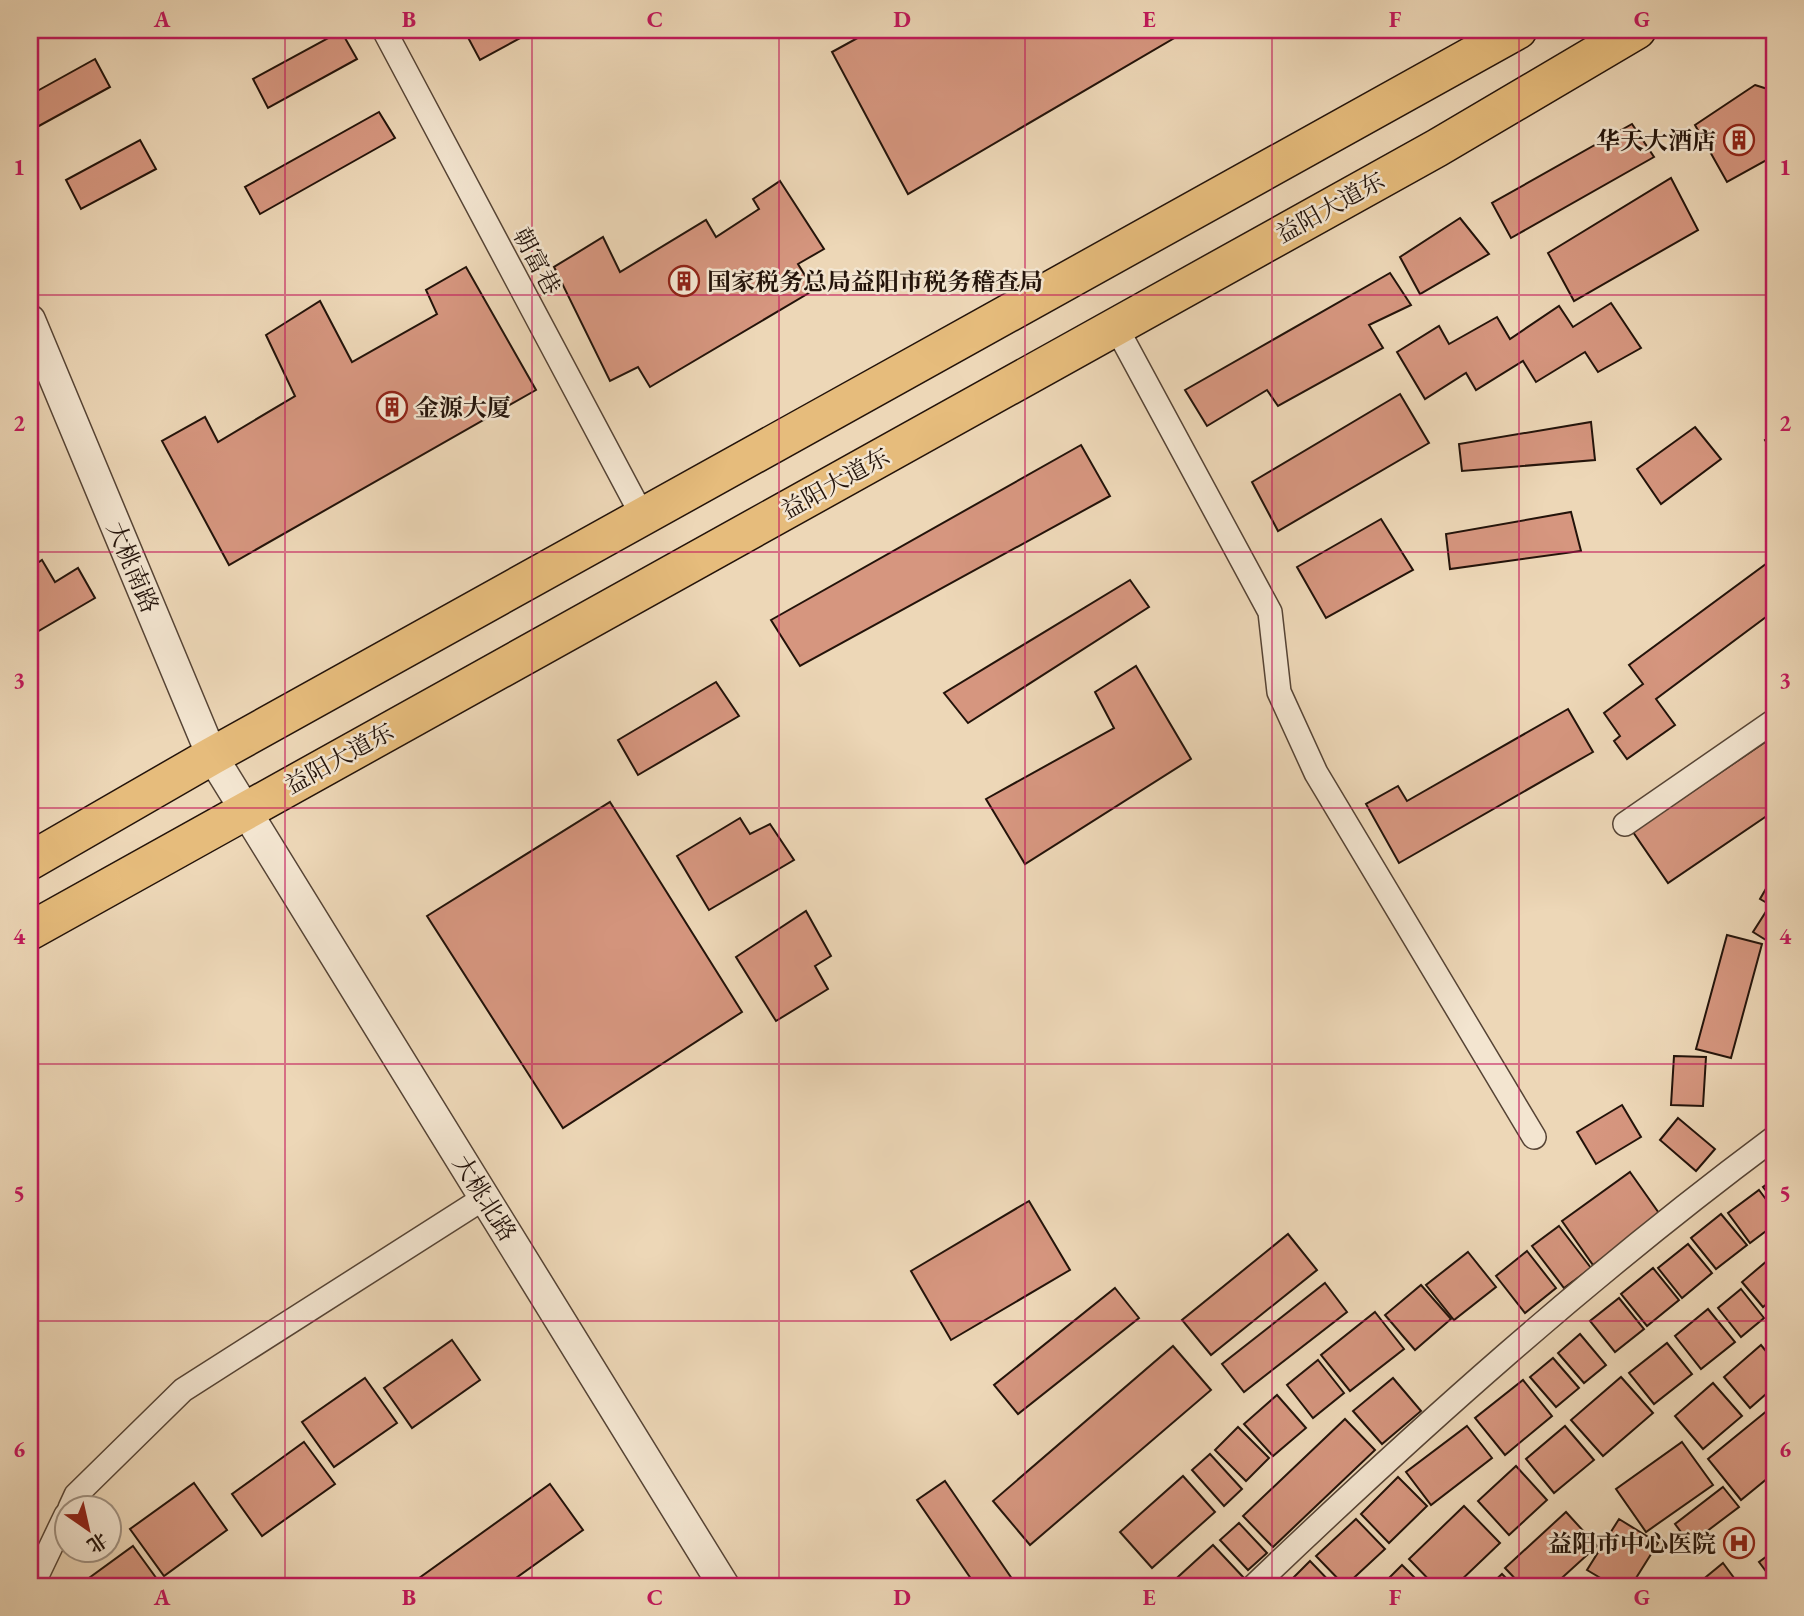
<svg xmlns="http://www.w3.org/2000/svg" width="1804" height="1616" font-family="'EB Garamond','Noto Serif SC',serif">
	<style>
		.building { fill: #d6967f; stroke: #23130a; stroke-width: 2 }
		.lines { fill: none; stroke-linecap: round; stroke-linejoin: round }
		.minor-casing { stroke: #564435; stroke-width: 26 }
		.tertiary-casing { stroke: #564435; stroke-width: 33 }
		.primary-casing { stroke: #23130a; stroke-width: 40 }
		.minor { stroke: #f3e5d0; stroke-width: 23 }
		.tertiary { stroke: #f3e5d0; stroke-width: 30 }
		.primary { stroke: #e6bc7c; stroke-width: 37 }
		.grid { fill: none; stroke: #c2185b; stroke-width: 2; stroke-opacity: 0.55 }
		.labels { text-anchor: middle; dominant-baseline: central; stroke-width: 5; stroke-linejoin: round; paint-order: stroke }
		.poi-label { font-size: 24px; font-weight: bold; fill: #23130a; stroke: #f3e5d0; text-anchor: end }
		.street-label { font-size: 24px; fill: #23130a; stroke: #f3e5d0 }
		.neatline { fill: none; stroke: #c2185b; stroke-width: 2.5 }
		.grid-label { font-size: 23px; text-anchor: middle; font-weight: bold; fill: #c2185b }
	</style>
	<rect width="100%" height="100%" fill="#edd7b7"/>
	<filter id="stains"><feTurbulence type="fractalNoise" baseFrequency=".00286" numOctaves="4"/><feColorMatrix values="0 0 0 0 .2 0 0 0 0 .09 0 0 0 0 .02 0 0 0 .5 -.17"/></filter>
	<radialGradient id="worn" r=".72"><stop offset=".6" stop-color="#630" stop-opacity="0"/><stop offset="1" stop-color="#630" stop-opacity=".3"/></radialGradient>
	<g class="building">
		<path d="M 464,30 L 535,30 L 480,60 Z"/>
		<path d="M 872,30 L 1188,30 L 908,194 L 832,52 Z"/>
		<path d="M 341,31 L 357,59 L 268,108 L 253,79 Z"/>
		<path d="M 95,59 L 110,87 L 37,127 L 30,113 L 30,95 Z"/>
		<path d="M 1755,85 L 1774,91 L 1774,156 L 1727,182 L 1695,125 Z"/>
		<path d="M 379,112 L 395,138 L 260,214 L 245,187 Z"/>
		<path d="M 1632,124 L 1654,157 L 1511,238 L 1492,203 Z"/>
		<path d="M 140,140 L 156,169 L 81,209 L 66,180 Z"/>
		<path d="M 1671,178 L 1698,230 L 1574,301 L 1548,253 Z"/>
		<path d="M 780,181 L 824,249 L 798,264 L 814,290 L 650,387 L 638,367 L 610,381 L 554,267 L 603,237 L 620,272 L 706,220 L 716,237 L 759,209 L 753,199 Z"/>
		<path d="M 1460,218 L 1489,254 L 1420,294 L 1400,257 Z"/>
		<path d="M 466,267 L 536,390 L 229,565 L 162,441 L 205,417 L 218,442 L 295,396 L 266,335 L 320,301 L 352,362 L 437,314 L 426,290 Z"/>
		<path d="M 1390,273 L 1411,305 L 1369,325 L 1383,348 L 1278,406 L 1267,390 L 1207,426 L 1185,390 Z"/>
		<path d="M 1611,303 L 1641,348 L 1598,372 L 1585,352 L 1536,382 L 1523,361 L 1476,390 L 1466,373 L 1425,399 L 1397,352 L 1439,326 L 1449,344 L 1497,317 L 1510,339 L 1559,306 L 1573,327 Z"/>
		<path d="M 1400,394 L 1429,443 L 1278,531 L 1252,482 Z"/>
		<path d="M 1591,422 L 1595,460 L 1462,471 L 1459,444 Z"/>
		<path d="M 1695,427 L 1721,459 L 1661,504 L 1637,469 Z"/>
		<path d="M 1774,434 L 1774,454 L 1765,440 Z"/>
		<path d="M 1081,445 L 1110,496 L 800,666 L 771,620 Z"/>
		<path d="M 1571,512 L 1581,551 L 1450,569 L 1446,534 Z"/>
		<path d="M 1381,519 L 1413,570 L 1326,618 L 1297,567 Z"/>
		<path d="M 1774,558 L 1774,611 L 1656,699 L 1675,725 L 1627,759 L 1614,741 L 1620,736 L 1604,713 L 1643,684 L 1629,665 Z"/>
		<path d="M 42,560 L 55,582 L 78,568 L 95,598 L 30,636 L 30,568 Z"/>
		<path d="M 1130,580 L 1149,607 L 968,723 L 944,693 Z"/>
		<path d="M 1136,666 L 1191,759 L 1025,864 L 986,799 L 1114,728 L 1095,692 Z"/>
		<path d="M 716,682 L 739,716 L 638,775 L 618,740 Z"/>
		<path d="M 1568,709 L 1593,752 L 1399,863 L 1366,804 L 1398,786 L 1407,801 Z"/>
		<path d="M 1774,736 L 1774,811 L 1668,883 L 1633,832 Z"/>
		<path d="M 610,802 L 742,1012 L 563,1128 L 427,916 Z"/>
		<path d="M 740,818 L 750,834 L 770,824 L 794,860 L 709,910 L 677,856 Z"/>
		<path d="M 1774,875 L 1774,907 L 1760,899 Z"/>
		<path d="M 1767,910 L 1774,915 L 1774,945 L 1753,932 Z"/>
		<path d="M 806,911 L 831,956 L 815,966 L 828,989 L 776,1021 L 736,957 Z"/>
		<path d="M 1727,935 L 1762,944 L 1731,1058 L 1696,1049 Z"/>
		<path d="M 1674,1056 L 1706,1057 L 1703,1106 L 1671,1105 Z"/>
		<path d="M 1622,1105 L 1641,1137 L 1596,1164 L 1577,1132 Z"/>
		<path d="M 1678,1118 L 1715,1149 L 1696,1171 L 1660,1140 Z"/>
		<path d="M 1630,1172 L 1661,1216 L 1593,1265 L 1562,1221 Z"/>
		<path d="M 1774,1179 L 1774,1201 L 1763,1187 Z"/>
		<path d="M 1759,1190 L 1774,1210 L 1774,1225 L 1750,1243 L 1728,1213 Z"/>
		<path d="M 1029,1201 L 1070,1270 L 951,1340 L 911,1271 Z"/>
		<path d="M 1721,1214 L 1747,1245 L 1716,1269 L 1691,1238 Z"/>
		<path d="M 1559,1226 L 1591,1268 L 1564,1288 L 1532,1246 Z"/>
		<path d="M 1288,1234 L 1317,1270 L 1211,1355 L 1182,1320 Z"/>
		<path d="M 1688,1244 L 1712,1273 L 1682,1298 L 1658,1268 Z"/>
		<path d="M 1527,1251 L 1556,1288 L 1525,1313 L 1496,1276 Z"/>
		<path d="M 1468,1252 L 1496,1287 L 1454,1320 L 1426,1285 Z"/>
		<path d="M 1774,1255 L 1774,1298 L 1763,1307 L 1742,1282 Z"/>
		<path d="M 1653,1268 L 1679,1300 L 1647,1326 L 1621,1294 Z"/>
		<path d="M 1325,1283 L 1347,1312 L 1244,1392 L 1222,1364 Z"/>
		<path d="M 1421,1285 L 1451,1319 L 1415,1350 L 1385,1315 Z"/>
		<path d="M 1115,1288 L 1139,1318 L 1018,1414 L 994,1385 Z"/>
		<path d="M 1741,1289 L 1764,1318 L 1741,1337 L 1718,1308 Z"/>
		<path d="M 1619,1298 L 1644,1329 L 1615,1352 L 1590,1321 Z"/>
		<path d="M 1708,1309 L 1735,1342 L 1701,1369 L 1675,1336 Z"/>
		<path d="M 1375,1312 L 1404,1349 L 1350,1391 L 1321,1355 Z"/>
		<path d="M 1580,1334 L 1606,1365 L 1584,1383 L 1558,1353 Z"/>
		<path d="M 452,1340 L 480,1380 L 412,1428 L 384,1388 Z"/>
		<path d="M 1667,1343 L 1692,1374 L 1654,1404 L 1629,1373 Z"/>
		<path d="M 1761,1345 L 1774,1361 L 1774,1387 L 1750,1408 L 1724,1377 Z"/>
		<path d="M 1173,1346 L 1211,1390 L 1030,1545 L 993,1501 Z"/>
		<path d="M 1553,1358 L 1579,1388 L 1556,1407 L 1530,1377 Z"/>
		<path d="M 1318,1360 L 1344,1393 L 1313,1418 L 1287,1385 Z"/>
		<path d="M 1621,1377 L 1653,1413 L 1603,1456 L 1571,1420 Z"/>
		<path d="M 365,1378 L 397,1423 L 334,1467 L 302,1422 Z"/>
		<path d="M 1393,1378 L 1421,1411 L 1382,1444 L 1353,1411 Z"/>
		<path d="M 1523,1380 L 1552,1416 L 1505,1455 L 1475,1418 Z"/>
		<path d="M 1713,1383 L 1742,1416 L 1703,1449 L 1675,1416 Z"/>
		<path d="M 1277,1395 L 1306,1428 L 1273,1456 L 1244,1424 Z"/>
		<path d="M 1774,1405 L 1774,1473 L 1741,1500 L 1708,1459 Z"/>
		<path d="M 1345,1419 L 1375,1450 L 1273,1547 L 1243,1516 Z"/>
		<path d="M 1467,1426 L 1492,1458 L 1431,1505 L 1406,1472 Z"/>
		<path d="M 1565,1426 L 1594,1460 L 1554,1493 L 1526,1459 Z"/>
		<path d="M 1238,1427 L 1269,1458 L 1246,1481 L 1215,1450 Z"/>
		<path d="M 304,1442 L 335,1484 L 262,1536 L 232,1494 Z"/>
		<path d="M 1682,1442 L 1713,1485 L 1646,1532 L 1616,1489 Z"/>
		<path d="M 1210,1454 L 1242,1489 L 1224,1506 L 1192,1470 Z"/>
		<path d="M 1516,1466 L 1547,1500 L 1509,1535 L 1478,1501 Z"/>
		<path d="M 1183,1476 L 1215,1512 L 1152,1568 L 1120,1532 Z"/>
		<path d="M 1398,1477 L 1427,1506 L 1389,1543 L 1361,1514 Z"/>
		<path d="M 945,1481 L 1017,1586 L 976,1586 L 917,1500 Z"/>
		<path d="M 194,1483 L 227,1530 L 164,1576 L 130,1529 Z"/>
		<path d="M 550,1484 L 583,1530 L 505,1586 L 408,1586 Z"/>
		<path d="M 1723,1487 L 1739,1507 L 1690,1544 L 1675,1524 Z"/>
		<path d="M 1464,1506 L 1500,1543 L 1455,1586 L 1435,1586 L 1409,1559 Z"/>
		<path d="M 1566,1512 L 1597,1546 L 1553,1586 L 1522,1586 L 1505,1568 Z"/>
		<path d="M 1356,1519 L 1385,1549 L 1345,1586 L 1316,1556 Z"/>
		<path d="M 1619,1519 L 1658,1543 L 1631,1586 L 1614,1586 L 1587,1570 Z"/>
		<path d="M 1239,1523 L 1267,1553 L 1248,1570 L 1220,1540 Z"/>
		<path d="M 1213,1545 L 1244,1578 L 1235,1586 L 1168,1586 Z"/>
		<path d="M 133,1546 L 162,1586 L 78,1586 Z"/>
		<path d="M 1774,1551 L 1774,1582 L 1759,1562 Z"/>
		<path d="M 1310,1561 L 1334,1586 L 1285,1586 Z"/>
		<path d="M 1723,1563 L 1740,1586 L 1695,1586 Z"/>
		<path d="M 1402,1565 L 1423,1586 L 1381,1586 Z"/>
		<path d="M 1502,1574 L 1514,1586 L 1489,1586 Z"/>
	</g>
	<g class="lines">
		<g class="minor-casing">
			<g id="minor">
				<path d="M 384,30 L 643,517"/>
				<path d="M 1116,327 L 1270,612 L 1279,692 L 1316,773 L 1534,1137"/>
				<path d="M 1625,824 L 1774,721"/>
				<path d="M 70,1508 L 76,1495 L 183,1390 L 484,1198"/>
				<path d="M 32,1586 L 66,1515"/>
				<path d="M 1254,1586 C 1419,1428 1590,1275 1774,1138"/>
			</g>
		</g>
		<g class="tertiary-casing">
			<path id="tertiary" d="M 30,320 L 212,756 L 724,1586"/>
		</g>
		<g class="primary-casing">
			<g id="primary">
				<path d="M 30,861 L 212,756 L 1518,30"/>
				<path d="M 30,931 L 1437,148 L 1637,30"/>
			</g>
		</g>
		<use href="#minor" class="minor"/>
		<use href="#tertiary" class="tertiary"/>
		<use href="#primary" class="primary"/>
	</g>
	<path class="grid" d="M 285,30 L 285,1586M 532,30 L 532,1586M 779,30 L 779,1586M 1025,30 L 1025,1586M 1272,30 L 1272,1586M 1519,30 L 1519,1586M 30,295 L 1774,295M 30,552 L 1774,552M 30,808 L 1774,808M 30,1064 L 1774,1064M 30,1321 L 1774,1321"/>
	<defs>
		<g id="building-ring" transform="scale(1.575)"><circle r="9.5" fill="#f3e5d0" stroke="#8f2418" stroke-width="1.5"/><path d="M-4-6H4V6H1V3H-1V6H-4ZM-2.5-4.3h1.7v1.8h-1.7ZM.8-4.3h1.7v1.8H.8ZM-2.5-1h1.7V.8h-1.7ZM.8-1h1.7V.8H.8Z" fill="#8f2418"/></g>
		<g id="hospital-ring" transform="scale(1.575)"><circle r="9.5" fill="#f3e5d0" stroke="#8f2418" stroke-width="1.5"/><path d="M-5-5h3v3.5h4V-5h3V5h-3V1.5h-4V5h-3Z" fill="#8f2418"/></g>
	</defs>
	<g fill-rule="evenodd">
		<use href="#building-ring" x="1739" y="140"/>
		<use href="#building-ring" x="684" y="281"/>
		<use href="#building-ring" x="392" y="407"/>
		<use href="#hospital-ring" x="1739" y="1543"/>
	</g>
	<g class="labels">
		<g class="poi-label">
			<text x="1716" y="140">华天大酒店</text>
			<text x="707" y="281" text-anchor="start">国家税务总局益阳市税务稽查局</text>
			<text x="415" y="407" text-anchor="start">金源大厦</text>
			<text x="1716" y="1543">益阳市中心医院</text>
		</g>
		<g class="street-label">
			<text transform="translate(1330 207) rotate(-29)">益阳大道东</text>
			<text transform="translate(537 261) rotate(62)">朝富巷</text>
			<text transform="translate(835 483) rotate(-29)">益阳大道东</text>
			<text transform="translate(133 567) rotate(67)">大桃南路</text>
			<text transform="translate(339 758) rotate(-29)">益阳大道东</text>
			<text transform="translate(485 1198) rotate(58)">大桃北路</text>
		</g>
	</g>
	<rect width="1804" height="1616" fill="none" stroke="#edd7b7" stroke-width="77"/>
	<g transform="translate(88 1529) rotate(146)"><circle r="33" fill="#f3e5d0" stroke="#a09181" stroke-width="2"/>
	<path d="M0-5L12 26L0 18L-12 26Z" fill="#8f2418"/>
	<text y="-10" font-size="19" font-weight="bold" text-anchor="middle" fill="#23130a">北</text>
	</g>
	<rect x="38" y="38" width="1728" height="1540" class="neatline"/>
	<g class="grid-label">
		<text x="162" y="27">A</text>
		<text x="409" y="27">B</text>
		<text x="655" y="27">C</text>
		<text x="902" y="27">D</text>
		<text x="1149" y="27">E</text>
		<text x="1395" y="27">F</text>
		<text x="1642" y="27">G</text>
		<text x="19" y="175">1</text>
		<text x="1785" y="175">1</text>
		<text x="19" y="431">2</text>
		<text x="1785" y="431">2</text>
		<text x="19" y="688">3</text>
		<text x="1785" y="688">3</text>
		<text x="19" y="944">4</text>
		<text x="1785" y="944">4</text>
		<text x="19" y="1201">5</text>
		<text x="1785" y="1201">5</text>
		<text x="19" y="1457">6</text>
		<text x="1785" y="1457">6</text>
		<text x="162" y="1605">A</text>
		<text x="409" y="1605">B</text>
		<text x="655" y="1605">C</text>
		<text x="902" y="1605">D</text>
		<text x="1149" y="1605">E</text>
		<text x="1395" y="1605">F</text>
		<text x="1642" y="1605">G</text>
	</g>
	<rect width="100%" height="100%" filter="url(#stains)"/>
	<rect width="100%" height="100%" fill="url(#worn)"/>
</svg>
